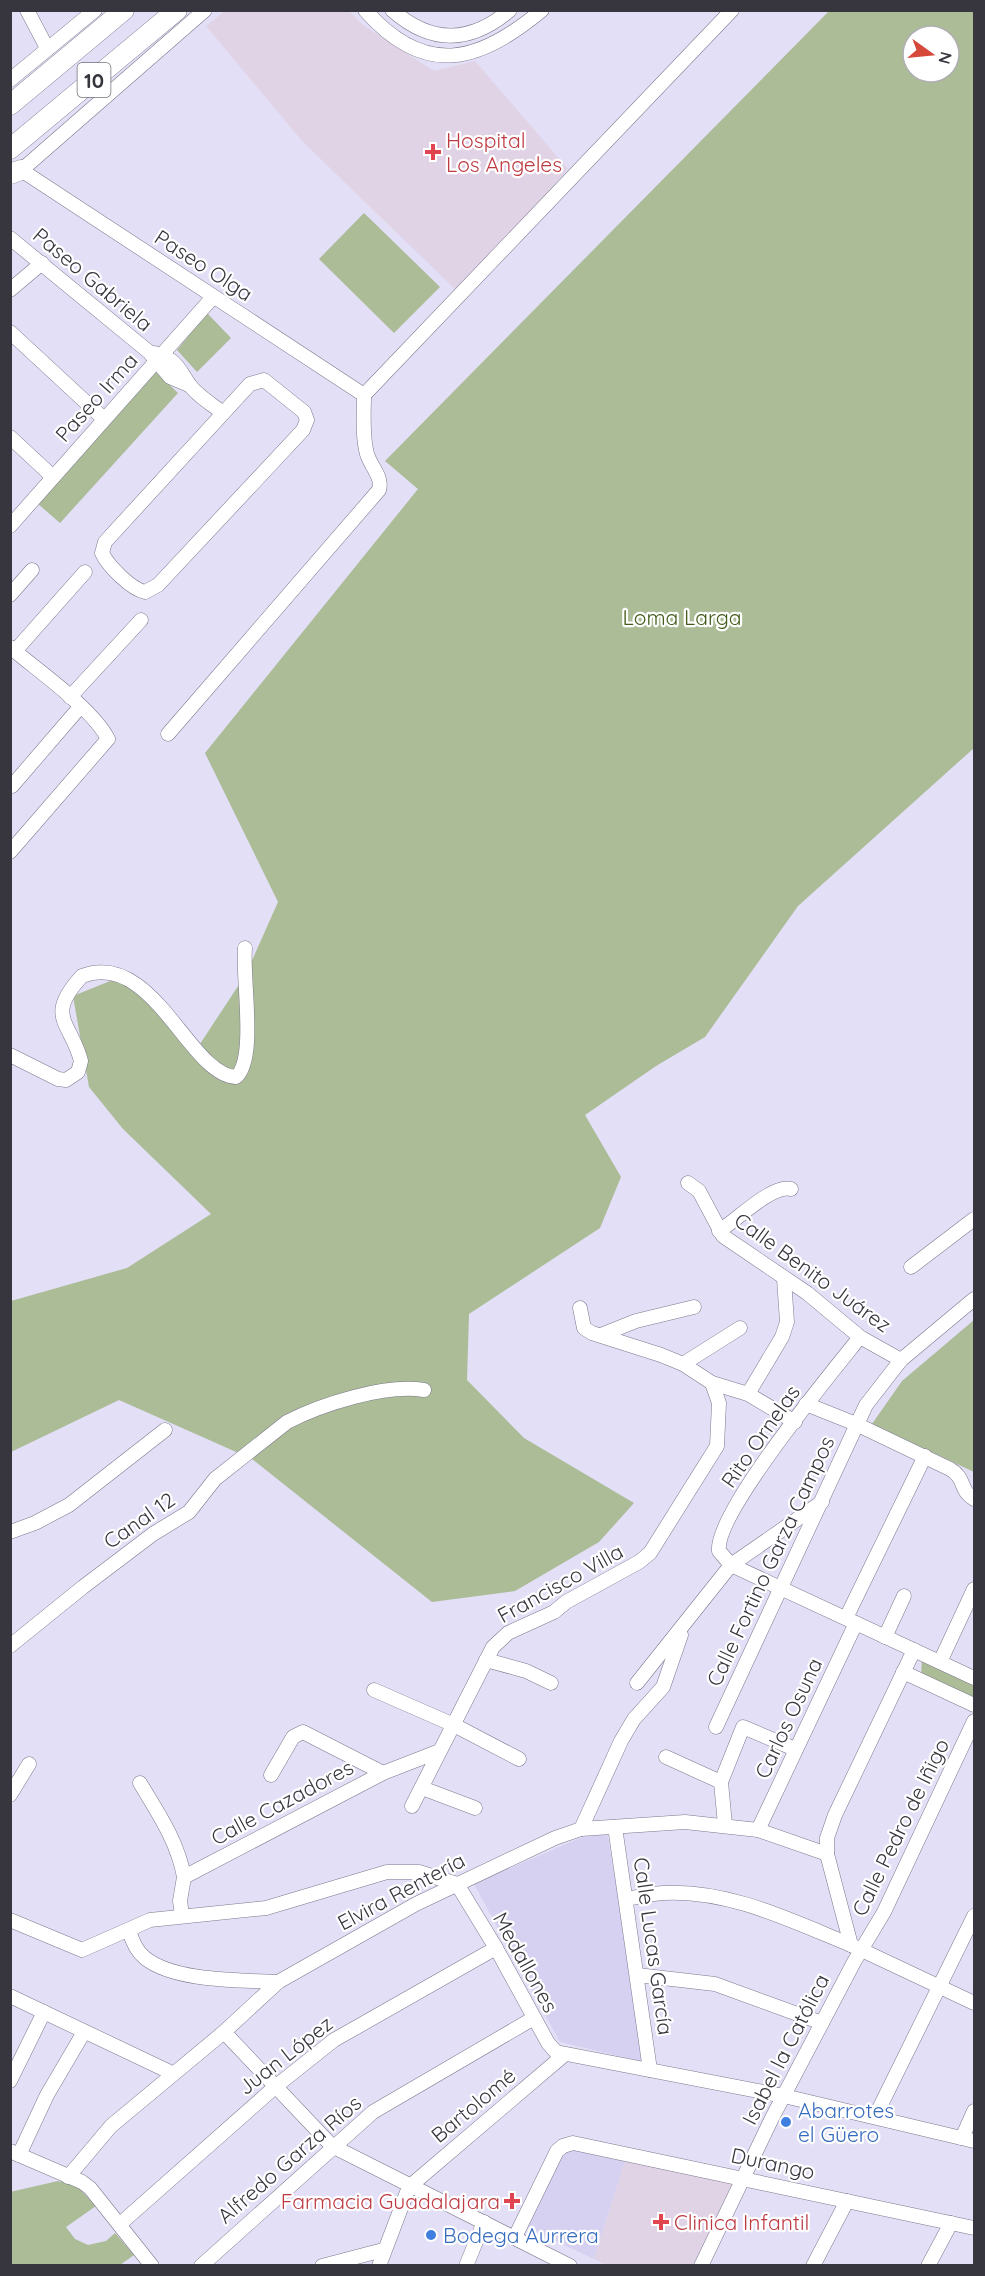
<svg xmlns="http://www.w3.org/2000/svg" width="985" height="2276" font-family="Quicksand,sans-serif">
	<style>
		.built { fill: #d6d1f0 }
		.medical { fill: #e1d3e6 }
		.green { fill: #abbc96; fill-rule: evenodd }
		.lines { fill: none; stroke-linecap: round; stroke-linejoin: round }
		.minor-casing { stroke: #7c798e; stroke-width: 15 }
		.highway-casing { stroke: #7c798e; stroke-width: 21 }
		.minor { stroke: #fff; stroke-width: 14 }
		.highway { stroke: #fff; stroke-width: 20 }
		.health-dot { fill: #e0444e; stroke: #fff; stroke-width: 2 }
		.shop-dot { fill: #3f7fe0; stroke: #fff; stroke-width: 2 }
		.labels { text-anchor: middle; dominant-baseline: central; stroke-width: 4.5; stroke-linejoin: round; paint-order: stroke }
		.shield { fill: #fff; stroke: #737279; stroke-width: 1.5 }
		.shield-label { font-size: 20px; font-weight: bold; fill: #37363f }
		.health-label { font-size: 21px; fill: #be3a42; stroke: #fff; text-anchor: start }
		.street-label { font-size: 21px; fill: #37363f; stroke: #fff }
		.park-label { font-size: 21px; fill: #435b1b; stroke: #fff }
		.shop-label { font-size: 21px; fill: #366cbe; stroke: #fff; text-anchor: start }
	</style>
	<rect width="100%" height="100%" fill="#e2dff6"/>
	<g class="built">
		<path d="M 607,1833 L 648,2063 L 560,2042 L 474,1884 L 580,1838 Z"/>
		<path d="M 571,2149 L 625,2161 L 594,2259 L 530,2229 L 526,2222 L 564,2152 Z"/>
	</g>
	<g class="medical">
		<path d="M 225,11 L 349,11 L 363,25 L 434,71 L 475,61 L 568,169 L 459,293 L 302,141 L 206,26 Z"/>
		<path d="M 625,2161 L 735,2184 L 693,2265 L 607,2265 L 594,2259 Z"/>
	</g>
	<g class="green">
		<path d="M 829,11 L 974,11 L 974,748 L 798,906 L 705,1037 L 656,1066 L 585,1115 L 621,1177 L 600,1228 L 469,1314 L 467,1380 L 524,1438 L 634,1503 L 599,1542 L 515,1591 L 432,1602 L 252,1459 L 119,1400 L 11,1452 L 11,1301 L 127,1268 L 211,1214 L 123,1129 L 89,1087 L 73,996 L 120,977 L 200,1044 L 246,974 L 278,902 L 205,753 L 418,489 L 385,461 ZM 913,36 L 949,36 L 949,72 L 913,72 Z"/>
		<path d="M 364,213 L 440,287 L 394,333 L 319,259 Z"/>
		<path d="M 207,313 L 231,338 L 197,372 L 177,350 Z"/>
		<path d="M 156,372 L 178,393 L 60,523 L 37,503 Z"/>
		<path d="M 974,1320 L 974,1472 L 872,1424 L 902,1381 Z"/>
		<path d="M 922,1659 L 974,1682 L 974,1702 L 921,1676 Z"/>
		<path d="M 58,2181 L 77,2186 L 96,2206 L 66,2227 L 75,2239 L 88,2245 L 106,2241 L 115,2233 L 134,2255 L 120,2265 L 11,2265 L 10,2192 Z"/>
	</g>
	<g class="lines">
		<g class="minor-casing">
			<g id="minor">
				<path d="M 27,10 L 47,48"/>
				<path d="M 365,10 C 425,78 479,63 542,10"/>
				<path d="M 392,10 C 432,45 471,43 510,10"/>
				<path d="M 10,80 L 95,10"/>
				<path d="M 21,170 L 364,395"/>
				<path d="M 17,174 L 205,10"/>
				<path d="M 10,238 L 149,352 L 170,377 L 189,385"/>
				<path d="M 10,290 L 42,263"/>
				<path d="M 10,332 L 104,419"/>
				<path d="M 154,353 C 177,360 177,366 189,384 C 196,395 213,405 223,413"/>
				<path d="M 264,380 L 304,412 L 307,420 L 303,430 L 158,585 L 145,592 C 131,589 108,566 102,553 L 105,542 L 250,384 Z"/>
				<path d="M 364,395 L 732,10"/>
				<path d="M 10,437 L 53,477"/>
				<path d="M 10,526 L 213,297"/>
				<path d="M 10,595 L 32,570"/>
				<path d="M 10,647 C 38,671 92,708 108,739 L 10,852"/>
				<path d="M 15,651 L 85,572"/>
				<path d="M 70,697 L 141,620"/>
				<path d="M 168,734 L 379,490 C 383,477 371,467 367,454 C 362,435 364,414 364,395"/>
				<path d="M 12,786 L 80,707"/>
				<path d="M 10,1055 L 58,1079 L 66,1080 L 78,1072 L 81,1061 C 71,1022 44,1017 82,976 C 153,949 189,1075 236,1077 C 257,1059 242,978 245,948"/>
				<path d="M 688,1183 L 699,1191 L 723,1236 L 807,1293 L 860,1337 L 901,1360"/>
				<path d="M 719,1231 C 736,1221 772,1184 791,1189"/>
				<path d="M 911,1267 L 974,1219"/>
				<path d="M 580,1308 L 584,1328 L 592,1333 L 661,1355 L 683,1364 L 712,1383 L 748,1394 L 795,1422"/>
				<path d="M 601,1335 L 636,1321 L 694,1307"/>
				<path d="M 860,1337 C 833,1371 714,1514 719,1551 L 731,1565 L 974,1678"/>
				<path d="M 683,1364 L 740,1328"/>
				<path d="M 748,1394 L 782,1337 L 787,1322 L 784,1279"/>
				<path d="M 806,1404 L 856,1424 L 950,1469 C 966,1478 959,1490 974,1499"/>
				<path d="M 10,1532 L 35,1523 L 69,1505 L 165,1430"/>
				<path d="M 846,1618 L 925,1456"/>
				<path d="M 885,1637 L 904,1596"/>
				<path d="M 10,1646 L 83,1587 L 153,1534 L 189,1512 L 215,1479 L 287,1422 C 322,1404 385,1384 424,1390"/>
				<path d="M 914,1650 L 835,1815 L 827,1838 L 827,1854 L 851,1945 L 974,2003"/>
				<path d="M 486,1660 L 526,1671 L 551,1683"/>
				<path d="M 940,1662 L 974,1589"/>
				<path d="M 903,1672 L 974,1705"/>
				<path d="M 637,1683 L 731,1565 L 822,1502"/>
				<path d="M 374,1690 L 454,1725 L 519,1759"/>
				<path d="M 716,1727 L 866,1405 L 901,1360 L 974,1299"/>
				<path d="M 666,1757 L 721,1782"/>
				<path d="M 271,1775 L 293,1737 L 303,1732 L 383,1773"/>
				<path d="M 140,1783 C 158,1813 178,1842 184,1877"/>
				<path d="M 422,1788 L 475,1808"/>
				<path d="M 10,1795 L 29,1764"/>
				<path d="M 412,1806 L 493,1647 L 508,1633 L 554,1612 L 566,1602 L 639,1562 L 650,1553 L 717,1446 L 719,1403 L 712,1383"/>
				<path d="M 725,1825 L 721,1782 L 743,1727 L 795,1749"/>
				<path d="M 615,1827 L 650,2070"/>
				<path d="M 581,1829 L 621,1741 L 634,1719 L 663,1687 L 681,1635"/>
				<path d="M 758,1830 L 856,1623"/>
				<path d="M 626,1899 C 638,1897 650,1894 663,1893 C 728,1889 792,1921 851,1945"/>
				<path d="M 182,1915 L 180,1901 L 184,1877 L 383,1773 L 437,1752"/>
				<path d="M 10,1920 L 82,1950 L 150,1920 L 266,1908 L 387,1872 L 419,1872 L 457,1884 L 496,1948 L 548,2043 L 556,2052 L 784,2096 L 974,2141"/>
				<path d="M 129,1930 C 132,1941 136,1951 145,1958 C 175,1982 242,1980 278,1982"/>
				<path d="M 637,1975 L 715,1984 L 822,2023"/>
				<path d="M 10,1996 L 172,2073"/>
				<path d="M 224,2032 L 332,2146 L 570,2266"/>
				<path d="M 10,2081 L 44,2012"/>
				<path d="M 875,2117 L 974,1916"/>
				<path d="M 962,2138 L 974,2111"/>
				<path d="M 10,2151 L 82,2182 L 90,2188 L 152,2266"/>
				<path d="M 19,2155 L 47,2095 L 84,2032"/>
				<path d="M 68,2177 L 111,2126 L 224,2032 L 278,1982 L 416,1904 L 555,1838 L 581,1829 L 685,1822 L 758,1830 L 827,1854"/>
				<path d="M 120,2224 L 275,2087 L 334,2040 L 496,1948"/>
				<path d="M 515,2237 L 557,2151 L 563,2146 L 573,2143 L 974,2228"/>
				<path d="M 201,2266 L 373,2112 L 534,2018"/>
				<path d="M 322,2266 L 383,2250"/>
				<path d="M 379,2266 L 409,2187 L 564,2055"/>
				<path d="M 466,2266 L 484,2222"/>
				<path d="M 701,2266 L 772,2118 L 854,1962 L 884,1912 L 974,1721"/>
				<path d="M 813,2266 L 847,2201"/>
				<path d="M 928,2266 L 951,2223"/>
			</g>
		</g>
		<g class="highway-casing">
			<g id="highway">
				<path d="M 10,105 L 124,10"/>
				<path d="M 10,149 L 177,10"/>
				<path d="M 10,174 L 21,170"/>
			</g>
		</g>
		<use href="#minor" class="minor"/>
		<use href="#highway" class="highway"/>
	</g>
	<g class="health-dot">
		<path d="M430 143h6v6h6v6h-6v6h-6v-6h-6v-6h6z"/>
		<path d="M509 2192h6v6h6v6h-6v6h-6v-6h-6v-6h6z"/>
		<path d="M658 2213h6v6h6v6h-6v6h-6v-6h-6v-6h6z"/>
	</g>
	<g class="shop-dot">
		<circle cx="786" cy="2122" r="6"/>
		<circle cx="431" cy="2235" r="6"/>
	</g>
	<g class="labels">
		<rect class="shield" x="77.5" y="63" width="33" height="34" rx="4.5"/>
		<g class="shield-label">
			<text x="94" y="80">10</text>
		</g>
		<g class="health-label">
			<text x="446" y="140">Hospital<tspan x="446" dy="24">Los Angeles</tspan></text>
			<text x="500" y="2201" text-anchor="end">Farmacia Guadalajara</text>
			<text x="674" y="2222">Clinica Infantil</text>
		</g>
		<g class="street-label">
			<text transform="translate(204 265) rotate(33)">Paseo Olga</text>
			<text transform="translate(93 279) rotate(40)">Paseo Gabriela</text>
			<text transform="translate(96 397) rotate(-48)">Paseo Irma</text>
			<text transform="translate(813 1272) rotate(36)">Calle Benito Juárez</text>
			<text transform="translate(760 1436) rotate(-55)">Rito Ornelas</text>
			<text transform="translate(139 1520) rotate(-35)">Canal 12</text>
			<text transform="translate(770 1561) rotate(-65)">Calle Fortino Garza Campos</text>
			<text transform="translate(560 1583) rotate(-29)">Francisco Villa</text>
			<text transform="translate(788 1718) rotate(-65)">Carlos Osuna</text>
			<text transform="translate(282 1802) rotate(-28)">Calle Cazadores</text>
			<text transform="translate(900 1827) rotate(-64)">Calle Pedro de Iñigo</text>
			<text transform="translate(401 1891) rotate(-28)">Elvira Rentería</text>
			<text transform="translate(654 1946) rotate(82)">Calle Lucas García</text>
			<text transform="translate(526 1962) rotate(61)">Medallones</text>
			<text transform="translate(785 2049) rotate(-63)">Isabel la Católica</text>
			<text transform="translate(285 2055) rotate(-38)">Juan López</text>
			<text transform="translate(473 2105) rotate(-40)">Bartolomé</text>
			<text transform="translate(289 2159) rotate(-41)">Alfredo Garza Ríos</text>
			<text transform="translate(773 2163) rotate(12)">Durango</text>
		</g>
		<g class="park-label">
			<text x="682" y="617">Loma Larga</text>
		</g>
		<g class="shop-label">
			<text x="798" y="2110">Abarrotes<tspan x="798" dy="24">el Güero</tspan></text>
			<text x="443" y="2235">Bodega Aurrera</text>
		</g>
	</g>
	<rect width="985" height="2276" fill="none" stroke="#37363f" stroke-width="24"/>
	<g transform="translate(931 54) rotate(105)"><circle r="28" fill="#ffffff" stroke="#afafb2" stroke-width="1.5"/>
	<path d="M0-4.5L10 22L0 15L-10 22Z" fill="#d6483a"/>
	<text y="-9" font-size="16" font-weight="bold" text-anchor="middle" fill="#37363f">N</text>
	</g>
</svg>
